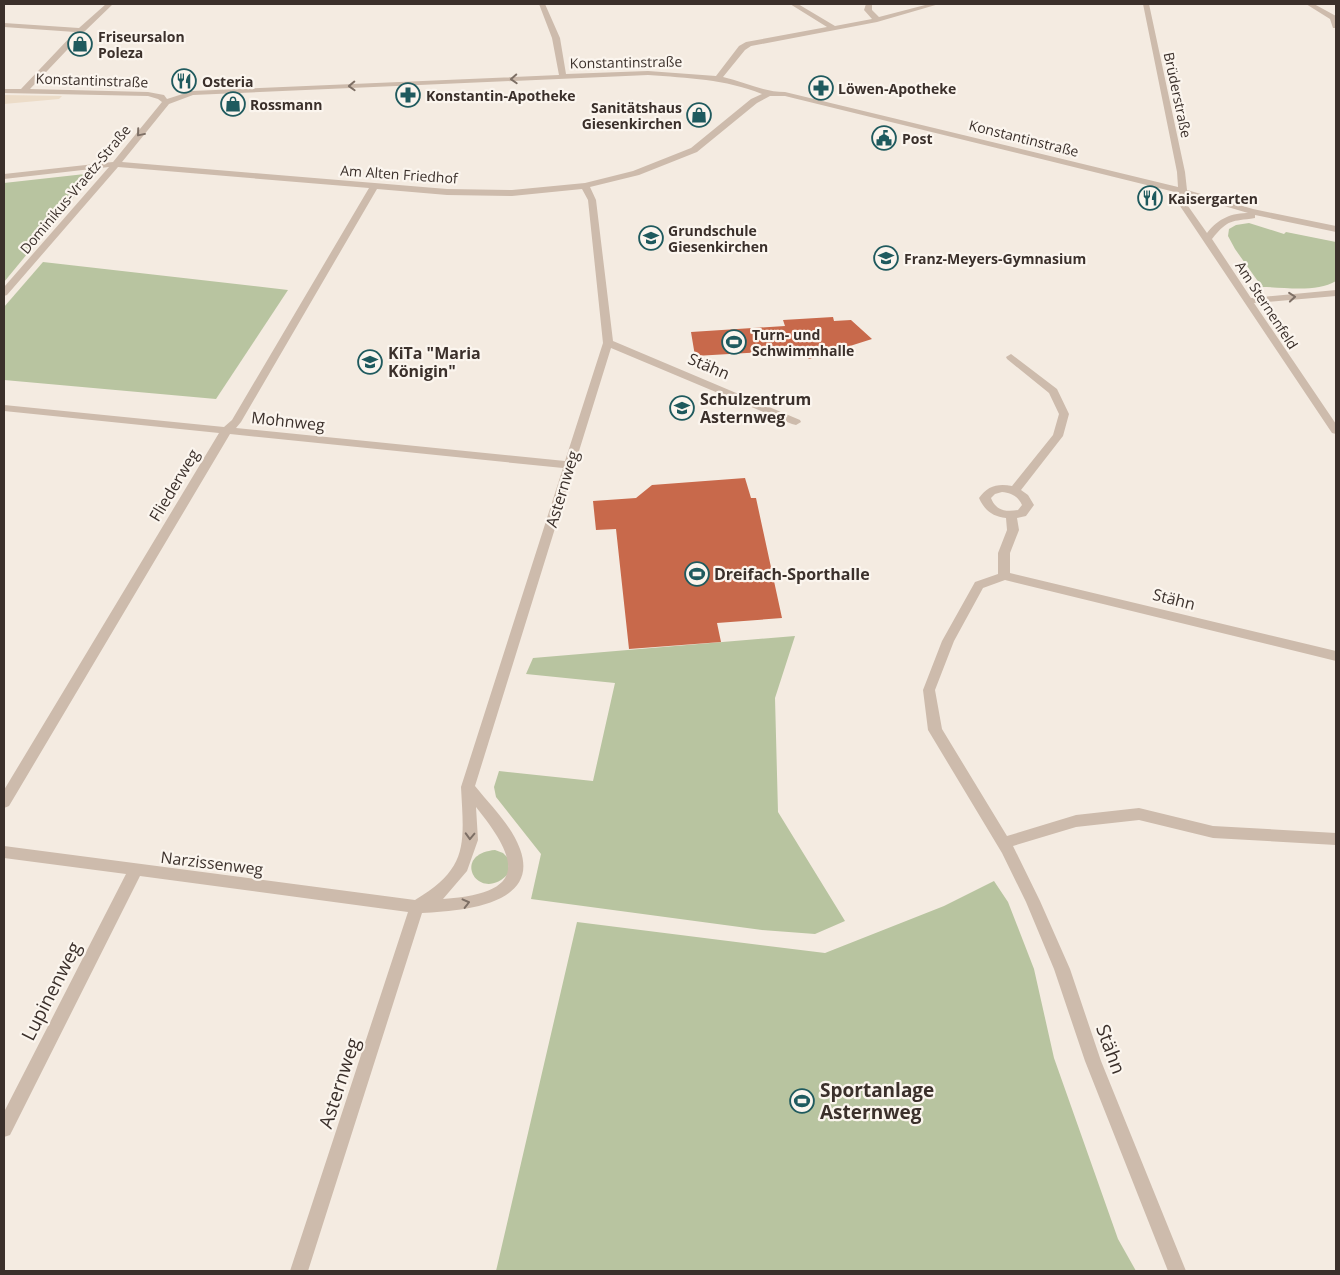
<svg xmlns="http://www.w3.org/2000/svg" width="1340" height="1275" font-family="'Open Sans',sans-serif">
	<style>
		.green { fill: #b8c4a0 }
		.plaza { fill: #ecdcc8 }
		.building { fill: #c8694b }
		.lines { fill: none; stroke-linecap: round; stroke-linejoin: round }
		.minor { fill: #cdbbac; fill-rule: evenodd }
		.oneway { stroke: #7d6f65 }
		.labels { text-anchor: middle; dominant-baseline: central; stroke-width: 4.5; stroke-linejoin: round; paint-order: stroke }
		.far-poi-label { font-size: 14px; font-weight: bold; fill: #3b302b; stroke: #fbf5ee; text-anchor: start }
		.far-street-label { font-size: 14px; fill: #3b302b; stroke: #fbf5ee }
		.poi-label { font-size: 16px; font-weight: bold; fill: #3b302b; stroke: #fbf5ee; text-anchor: start }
		.street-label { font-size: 16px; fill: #3b302b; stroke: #fbf5ee }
		.near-street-label { font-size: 19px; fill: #3b302b; stroke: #fbf5ee }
		.near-poi-label { font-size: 19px; font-weight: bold; fill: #3b302b; stroke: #fbf5ee; text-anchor: start }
	</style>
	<rect width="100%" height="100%" fill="#f4ebe1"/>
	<g class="green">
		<path d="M 94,173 L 4,282 L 4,183 Z"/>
		<path d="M 1249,223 L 1284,234 L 1286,232 L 1336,242 L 1336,281 C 1316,293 1284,287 1262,287 L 1235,249 L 1228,236 L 1229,229 L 1236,225 Z"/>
		<path d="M 43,262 L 288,290 L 216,399 L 4,380 L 4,307 Z"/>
		<path d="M 795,636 L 775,698 L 778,812 L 845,921 L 815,934 L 762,930 L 531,899 L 541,854 L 496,797 L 494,787 L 499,771 L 593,781 L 615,683 L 526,674 L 533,658 Z"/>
		<path d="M 495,850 L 503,853 L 508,858 L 509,873 C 479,906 449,854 495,850 Z"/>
		<path d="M 994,881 L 1008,902 L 1034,969 L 1054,1058 L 1118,1239 L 1136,1271 L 496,1271 L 577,922 L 825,953 L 944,906 Z"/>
	</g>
	<path class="plaza" d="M 4,95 L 62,96 L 59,99 L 4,104 Z"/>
	<g class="building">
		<path d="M 833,317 L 834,321 L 851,320 L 872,339 L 809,359 L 800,350 L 695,356 L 691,332 L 785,326 L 783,320 Z"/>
		<path d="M 745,478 L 751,498 L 756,498 L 782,618 L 717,623 L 721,642 L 629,649 L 616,529 L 596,530 L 593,501 L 636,498 L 652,485 Z"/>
	</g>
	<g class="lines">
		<g class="minor">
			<path d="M 106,4 L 113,4 L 84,32 L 30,89 L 148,92 L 164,95 L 167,99 L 192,91 L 559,75 L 552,38 L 539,4 L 545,4 L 560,38 L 566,74 L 648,71 L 716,76 L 739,46 L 746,42 L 827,27 L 790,4 L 798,4 L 835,26 L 872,19 L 864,10 L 866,4 L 872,4 L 872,10 L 879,17 L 929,4 L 939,4 L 877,22 L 751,46 L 745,50 L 723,77 C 744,82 764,92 785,92 L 1178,187 L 1177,172 L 1143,4 L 1149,4 L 1185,172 L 1187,190 L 1253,209 L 1336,226 L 1336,232 L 1255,215 L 1255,218 C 1231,222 1229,218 1212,239 L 1251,298 L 1336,290 L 1336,296 L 1254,303 L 1336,424 L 1336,434 L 1332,433 L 1180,206 L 1179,193 L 785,96 L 770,96 L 757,103 L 697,152 L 639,175 L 590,187 L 596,200 L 613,341 L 800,420 L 801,422 L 796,425 L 792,424 L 611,348 L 475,786 C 491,806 511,825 520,849 C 541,906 459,911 422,913 L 308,1271 L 290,1271 L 408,912 L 140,876 L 10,1135 L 4,1137 L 4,1112 L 126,874 L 4,858 L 4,846 L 415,900 C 469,868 464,844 461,787 L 563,468 L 230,434 L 9,806 L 4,808 L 4,790 L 219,433 L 4,411 L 4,405 L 224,427 L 232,420 L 369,188 L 118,167 L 7,295 L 4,296 L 4,287 L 109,167 L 4,179 L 4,174 L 113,162 L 162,102 L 158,99 L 148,96 L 4,93 L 4,89 L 21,89 L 75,32 L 4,27 L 4,23 L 79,28 ZM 648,75 C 688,78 725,79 762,94 L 751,99 L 691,148 L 633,171 L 585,183 L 512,190 L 447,189 L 122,162 L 169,104 L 193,95 ZM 377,189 L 447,195 L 512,196 L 582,189 L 588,200 L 603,343 L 565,461 L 236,428 L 241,422 ZM 1187,195 L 1248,213 L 1250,213 C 1231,213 1219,218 1207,233 L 1188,206 ZM 476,807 C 522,864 525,893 443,899 L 467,871 L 478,840 Z"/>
			<path d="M 1306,4 L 1314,4 L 1336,16 L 1336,28 L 1333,28 L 1330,19 Z"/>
			<path d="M 1011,354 L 1057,389 L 1069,414 L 1063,436 L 1021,490 L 1028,495 L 1034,505 L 1026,516 L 1017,518 L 1019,530 L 1010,553 L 1010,573 L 1336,651 L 1336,661 L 1005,580 L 983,588 L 954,641 L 935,690 L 942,729 L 1007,836 L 1076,815 L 1139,808 L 1213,826 L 1336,833 L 1336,845 L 1213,838 L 1139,820 L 1076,827 L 1013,846 L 1040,901 L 1070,969 L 1101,1061 L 1186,1271 L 1168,1271 L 1085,1061 L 1054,969 L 1026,902 L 1002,853 L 928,730 L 923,690 L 942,641 L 975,582 L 998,574 L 998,553 L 1007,530 L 1006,518 C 992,516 985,511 979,498 C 987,486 998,483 1012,486 L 1053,435 L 1059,414 L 1049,393 L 1007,359 L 1006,357 ZM 1002,492 C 1011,493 1018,496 1022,505 L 1018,510 C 1006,512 996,511 991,498 L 995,494 Z"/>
		</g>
	</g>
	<defs><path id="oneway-chevron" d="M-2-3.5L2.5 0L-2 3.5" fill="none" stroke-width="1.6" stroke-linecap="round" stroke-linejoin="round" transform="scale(1.25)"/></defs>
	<g class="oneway">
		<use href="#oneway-chevron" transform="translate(514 79) rotate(177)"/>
		<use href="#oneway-chevron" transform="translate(352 86) rotate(178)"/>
		<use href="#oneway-chevron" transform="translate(140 133) rotate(130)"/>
		<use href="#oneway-chevron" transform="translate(1292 297) rotate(-5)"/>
		<use href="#oneway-chevron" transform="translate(470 836) rotate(92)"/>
		<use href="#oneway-chevron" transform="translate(466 903) rotate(-14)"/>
	</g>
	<defs>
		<g id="shop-ring" transform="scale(1.25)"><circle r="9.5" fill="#fbf5ee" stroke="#1f5a5e" stroke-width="1.5"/><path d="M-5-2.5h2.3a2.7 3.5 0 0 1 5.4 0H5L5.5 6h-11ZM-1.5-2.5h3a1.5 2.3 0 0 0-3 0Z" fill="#1f5a5e"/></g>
		<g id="restaurant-ring" transform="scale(1.25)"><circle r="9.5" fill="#fbf5ee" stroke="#1f5a5e" stroke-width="1.5"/><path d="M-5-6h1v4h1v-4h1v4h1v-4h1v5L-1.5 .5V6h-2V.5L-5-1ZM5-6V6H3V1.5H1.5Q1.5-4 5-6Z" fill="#1f5a5e"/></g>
		<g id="pharmacy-ring" transform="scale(1.25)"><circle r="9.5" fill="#fbf5ee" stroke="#1f5a5e" stroke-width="1.5"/><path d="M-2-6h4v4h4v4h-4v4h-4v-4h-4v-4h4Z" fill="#1f5a5e"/></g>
		<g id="civic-ring" transform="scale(1.25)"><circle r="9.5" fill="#fbf5ee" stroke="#1f5a5e" stroke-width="1.5"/><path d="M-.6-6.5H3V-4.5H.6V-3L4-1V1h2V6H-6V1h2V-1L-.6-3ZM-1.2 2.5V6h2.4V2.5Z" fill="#1f5a5e"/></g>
		<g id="school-ring" transform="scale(1.25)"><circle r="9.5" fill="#fbf5ee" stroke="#1f5a5e" stroke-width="1.5"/><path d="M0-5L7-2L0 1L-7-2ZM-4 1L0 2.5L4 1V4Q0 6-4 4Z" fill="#1f5a5e"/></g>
		<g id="stadium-ring" transform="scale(1.25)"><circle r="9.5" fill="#fbf5ee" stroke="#1f5a5e" stroke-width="1.5"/><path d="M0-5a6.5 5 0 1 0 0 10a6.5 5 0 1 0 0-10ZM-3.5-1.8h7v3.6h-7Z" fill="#1f5a5e"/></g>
	</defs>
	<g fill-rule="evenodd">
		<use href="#shop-ring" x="80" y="44"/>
		<use href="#restaurant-ring" x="184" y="81"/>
		<use href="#pharmacy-ring" x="821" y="88"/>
		<use href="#pharmacy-ring" x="408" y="95"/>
		<use href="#shop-ring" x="233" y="104"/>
		<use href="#shop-ring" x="699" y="115"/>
		<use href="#civic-ring" x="884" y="138"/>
		<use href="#restaurant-ring" x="1150" y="198"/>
		<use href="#school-ring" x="651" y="238"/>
		<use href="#school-ring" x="886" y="258"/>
		<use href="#stadium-ring" x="734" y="342"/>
		<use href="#school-ring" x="370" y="362"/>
		<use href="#school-ring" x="682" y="408"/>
		<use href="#stadium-ring" x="697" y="574"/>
		<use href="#stadium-ring" x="802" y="1101"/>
	</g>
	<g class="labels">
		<g class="far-poi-label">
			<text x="98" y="36">Friseursalon<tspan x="98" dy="16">Poleza</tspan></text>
			<text x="202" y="81">Osteria</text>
			<text x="838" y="88">Löwen-Apotheke</text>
			<text x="426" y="95">Konstantin-Apotheke</text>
			<text x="250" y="104">Rossmann</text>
			<text x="682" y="107" text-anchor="end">Sanitätshaus<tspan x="682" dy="16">Giesenkirchen</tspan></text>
			<text x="902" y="138">Post</text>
			<text x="1168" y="198">Kaisergarten</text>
			<text x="668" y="230">Grundschule<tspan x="668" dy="16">Giesenkirchen</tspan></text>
			<text x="904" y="258">Franz-Meyers-Gymnasium</text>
			<text x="752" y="334">Turn- und<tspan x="752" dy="16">Schwimmhalle</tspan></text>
		</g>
		<g class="far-street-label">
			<text transform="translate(626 62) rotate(-1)">Konstantinstraße</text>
			<text transform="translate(92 80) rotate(2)">Konstantinstraße</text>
			<text transform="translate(1178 95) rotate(78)">Brüderstraße</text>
			<text transform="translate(1024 138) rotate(14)">Konstantinstraße</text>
			<text transform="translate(399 174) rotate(4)">Am Alten Friedhof</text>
			<text transform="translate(75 189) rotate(-50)">Dominikus-Vraetz-Straße</text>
			<text transform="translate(1267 305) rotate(57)">Am Sternenfeld</text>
		</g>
		<g class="poi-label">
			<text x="388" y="353">KiTa "Maria<tspan x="388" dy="18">Königin"</tspan></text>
			<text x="700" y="399">Schulzentrum<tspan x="700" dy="18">Asternweg</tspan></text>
			<text x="714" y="574">Dreifach-Sporthalle</text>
		</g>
		<g class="street-label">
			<text transform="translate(709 366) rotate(23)">Stähn</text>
			<text transform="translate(288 421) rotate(6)">Mohnweg</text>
			<text transform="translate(174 485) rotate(-59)">Fliederweg</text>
			<text transform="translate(562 489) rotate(-73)">Asternweg</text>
			<text transform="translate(1174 599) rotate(14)">Stähn</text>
			<text transform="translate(212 863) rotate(7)">Narzissenweg</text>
		</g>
		<g class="near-street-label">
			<text transform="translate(51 991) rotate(-63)">Lupinenweg</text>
			<text transform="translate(1111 1049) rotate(70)">Stähn</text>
			<text transform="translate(339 1083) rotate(-72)">Asternweg</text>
		</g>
		<g class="near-poi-label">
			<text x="820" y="1090">Sportanlage<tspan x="820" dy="22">Asternweg</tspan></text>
		</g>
	</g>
	<rect width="1340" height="1275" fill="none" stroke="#3b302b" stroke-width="10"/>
</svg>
